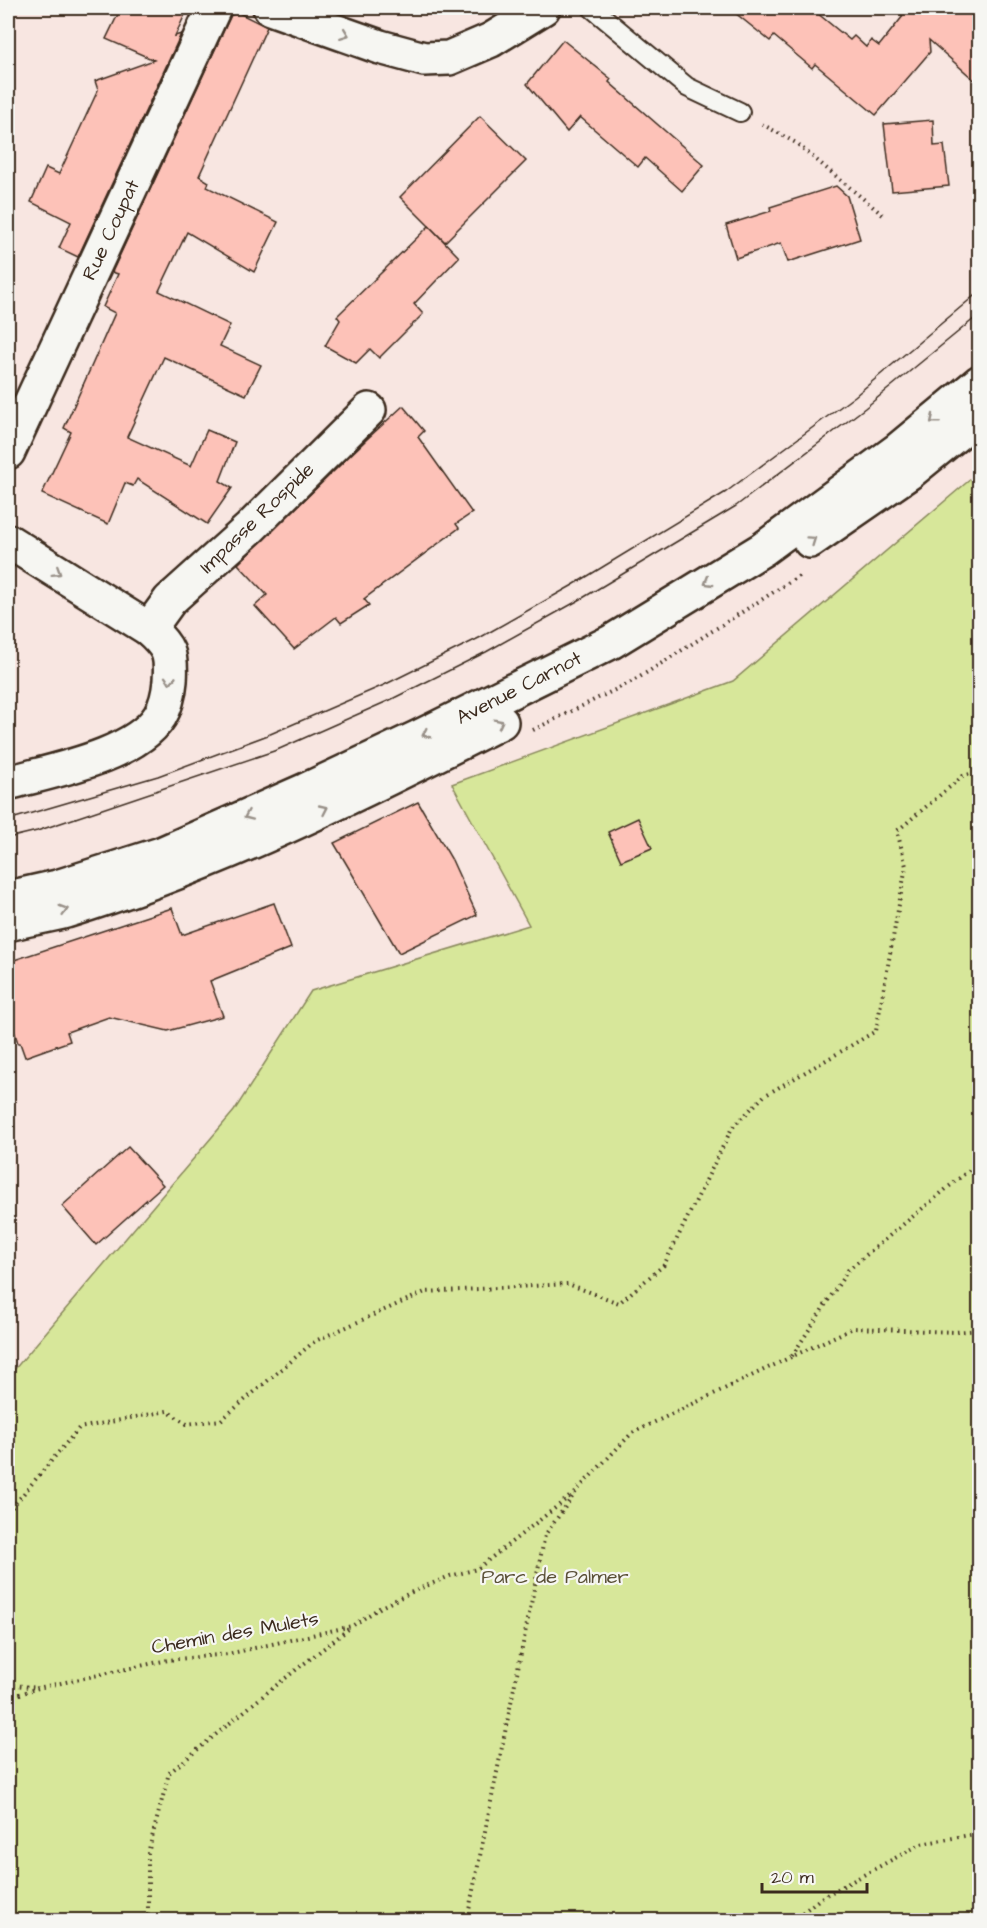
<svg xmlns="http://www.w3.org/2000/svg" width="987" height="1928" font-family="'Architects Daughter',sans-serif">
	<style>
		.green { fill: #d7e79a; stroke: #89885c; stroke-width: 1.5 }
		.building { fill: #fdc2b8; stroke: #3b2a1e; stroke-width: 1.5 }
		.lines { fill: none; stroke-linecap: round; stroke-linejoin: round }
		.service-casing { stroke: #3b2a1e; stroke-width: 22 }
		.minor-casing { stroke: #3b2a1e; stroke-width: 38 }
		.primary-casing { stroke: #3b2a1e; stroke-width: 38 }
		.path { stroke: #3b2a1e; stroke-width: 4; stroke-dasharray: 1.5 4.5; stroke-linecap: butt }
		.service { stroke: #f6f6f2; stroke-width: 18 }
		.minor { stroke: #f6f6f2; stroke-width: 33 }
		.primary { stroke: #f6f6f2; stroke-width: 33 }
		.tram { stroke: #3b2a1e; stroke-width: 1.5 }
		.oneway { stroke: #989088 }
		.labels { text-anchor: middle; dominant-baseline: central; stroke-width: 4.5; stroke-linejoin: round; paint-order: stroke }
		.street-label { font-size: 20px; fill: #3b2a1e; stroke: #f6f6f2 }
		.park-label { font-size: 20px; fill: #5a5037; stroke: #f6f6f2 }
	</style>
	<rect width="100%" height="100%" fill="#f8e6e1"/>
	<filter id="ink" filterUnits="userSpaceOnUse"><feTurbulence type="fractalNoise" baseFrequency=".0167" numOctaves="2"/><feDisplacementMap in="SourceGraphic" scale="12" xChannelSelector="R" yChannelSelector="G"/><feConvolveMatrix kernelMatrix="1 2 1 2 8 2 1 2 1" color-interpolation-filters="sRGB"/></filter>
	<g filter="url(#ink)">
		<path class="green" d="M 979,472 L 979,1920 L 8,1920 L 8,1377 L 234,1111 L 311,991 L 529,925 L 452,784 L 733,681 Z"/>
		<g class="building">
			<path d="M 121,8 L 188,8 L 175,36 L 181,34 L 78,257 L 59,248 L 71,222 L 31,202 L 46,168 L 59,174 L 98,90 L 95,81 L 154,60 L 106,39 Z"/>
			<path d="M 729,8 L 811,8 L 850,40 L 854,36 L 866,47 L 871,40 L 879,46 L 903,16 L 893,8 L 963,8 L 980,22 L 980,85 L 929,40 L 930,52 L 876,115 L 815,64 L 812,68 L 774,36 L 770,41 Z"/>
			<path d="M 239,13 L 267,27 L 199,176 L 209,182 L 207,187 L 278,222 L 254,272 L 187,232 L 159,291 L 230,325 L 220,346 L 261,365 L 246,395 L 164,357 L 127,437 L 191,466 L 207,430 L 235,442 L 220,481 L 232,488 L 207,524 L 137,479 L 133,486 L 125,483 L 108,524 L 42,494 L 71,432 L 64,428 L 115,313 L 103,307 L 118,274 L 112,272 L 231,15 Z"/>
			<path d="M 563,40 L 611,79 L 609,82 L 704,165 L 682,191 L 645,158 L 638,167 L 580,117 L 567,132 L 527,84 Z"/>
			<path d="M 480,116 L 526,161 L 445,242 L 400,197 Z"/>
			<path d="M 933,120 L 934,146 L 944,145 L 949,186 L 892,191 L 884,124 Z"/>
			<path d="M 836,186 L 847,196 L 860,239 L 788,262 L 781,243 L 736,258 L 726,225 L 771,211 L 770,207 Z"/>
			<path d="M 429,226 L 459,257 L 414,304 L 423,314 L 379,358 L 370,349 L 356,363 L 325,346 L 340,320 L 337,316 Z"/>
			<path d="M 403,406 L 424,431 L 418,437 L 472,513 L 456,524 L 459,528 L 364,599 L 369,605 L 341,623 L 336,617 L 294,649 L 255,606 L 267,595 L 238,564 L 367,439 Z"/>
			<path d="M 418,802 L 452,860 L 477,915 L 399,953 L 334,843 Z"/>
			<path d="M 638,818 L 652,848 L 621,861 L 608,832 Z"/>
			<path d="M 274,903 L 291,948 L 210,981 L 223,1016 L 168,1031 L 109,1017 L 67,1032 L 70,1041 L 25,1057 L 20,1043 L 18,1043 L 8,1012 L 8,962 L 172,908 L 182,935 Z"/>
			<path d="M 128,1147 L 163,1185 L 96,1245 L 62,1206 Z"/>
		</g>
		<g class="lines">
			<g class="service-casing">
				<path id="service" d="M 592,8 L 687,87 L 740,112"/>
			</g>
			<g class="minor-casing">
				<g id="minor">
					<path d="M 270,8 L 380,47 L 424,59 L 449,58 L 491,40 L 543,8"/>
					<path d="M 8,452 L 214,8"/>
					<path d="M 8,541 L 149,629 C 169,647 172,654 170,681 C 169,692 166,706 160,716 C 135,756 51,771 8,783"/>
					<path d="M 149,629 L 170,600 L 250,528 L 369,410"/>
				</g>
			</g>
			<g class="primary-casing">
				<g id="primary">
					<path d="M 810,541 L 910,472 L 980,415"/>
					<path d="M 8,898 L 57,887 L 161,854 L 306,790 L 417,738 L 611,642 L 763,549 L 899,449 L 980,382"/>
					<path d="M 8,924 C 27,919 47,916 66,911 C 217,865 361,793 501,722"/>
				</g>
			</g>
			<g class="path">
				<path d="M 762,124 L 796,143 L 884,216"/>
				<path d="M 533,730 L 635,680 L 802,574"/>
				<path d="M 792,1356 L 848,1270 L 980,1161"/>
				<path d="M 8,1512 L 79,1428 L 167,1411 L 187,1424 L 221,1420 L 315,1341 L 425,1292 L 568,1284 L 619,1303 L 664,1265 L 732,1128 L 764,1096 L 876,1031 L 906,866 L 897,831 L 963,776 L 980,771"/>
				<path d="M 8,1684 L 37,1688"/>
				<path d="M 8,1698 L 38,1688 L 168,1660 L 228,1654 L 352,1626 L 381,1607 L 414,1591 L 450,1576 L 477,1569 L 573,1494"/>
				<path d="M 148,1920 L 148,1853 L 169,1773 L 269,1691 L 351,1627"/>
				<path d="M 467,1920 L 545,1535 L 578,1489 L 632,1433 L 791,1357 L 853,1328 L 955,1332 L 980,1330"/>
				<path d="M 793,1920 L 821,1898 L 921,1844 L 980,1833"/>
			</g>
			<use href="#service" class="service"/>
			<use href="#minor" class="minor"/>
			<use href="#primary" class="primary"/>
			<g class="tram">
				<path d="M 8,820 L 158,776 L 268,735 L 384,685 L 481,637 L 573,585 L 726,492 L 855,396 L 980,291"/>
				<path d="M 8,838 L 37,831 L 277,750 L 390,700 L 486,652 L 581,599 L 736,506 L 865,408 L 980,314"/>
			</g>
		</g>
		<defs><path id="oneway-chevron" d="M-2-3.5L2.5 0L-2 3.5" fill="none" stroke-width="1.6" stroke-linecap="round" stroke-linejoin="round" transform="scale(1.5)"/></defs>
		<g class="oneway">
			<use href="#oneway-chevron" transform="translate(345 34) rotate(21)"/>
			<use href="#oneway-chevron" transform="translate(934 420) rotate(141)"/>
			<use href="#oneway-chevron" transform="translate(812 540) rotate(-35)"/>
			<use href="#oneway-chevron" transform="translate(57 572) rotate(32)"/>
			<use href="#oneway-chevron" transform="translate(708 582) rotate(149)"/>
			<use href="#oneway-chevron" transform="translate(170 680) rotate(94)"/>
			<use href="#oneway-chevron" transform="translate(499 723) rotate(-27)"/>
			<use href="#oneway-chevron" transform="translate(426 734) rotate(154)"/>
			<use href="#oneway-chevron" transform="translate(324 809) rotate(-25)"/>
			<use href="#oneway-chevron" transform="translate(248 816) rotate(156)"/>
			<use href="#oneway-chevron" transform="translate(64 910) rotate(-16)"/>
		</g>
	</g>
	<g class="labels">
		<g class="street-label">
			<text transform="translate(111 230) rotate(-65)">Rue Coupat</text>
			<text transform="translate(257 518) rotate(-44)">Impasse Rospide</text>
			<text transform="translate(519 688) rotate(-27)">Avenue Carnot</text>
			<text transform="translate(235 1633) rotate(-10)">Chemin des Mulets</text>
		</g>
		<g class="park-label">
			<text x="555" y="1577">Parc de Palmer</text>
		</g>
	</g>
	<rect width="987" height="1928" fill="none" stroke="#f6f6f2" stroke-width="30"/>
	<rect x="15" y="15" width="957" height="1898" fill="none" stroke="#3b2a1e" stroke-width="2" filter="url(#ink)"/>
	<path d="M762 1883v9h105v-9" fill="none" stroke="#3b2a1e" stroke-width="3"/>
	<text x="771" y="1883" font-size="18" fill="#3b2a1e" stroke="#f6f6f2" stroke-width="4.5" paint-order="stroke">20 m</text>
</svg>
